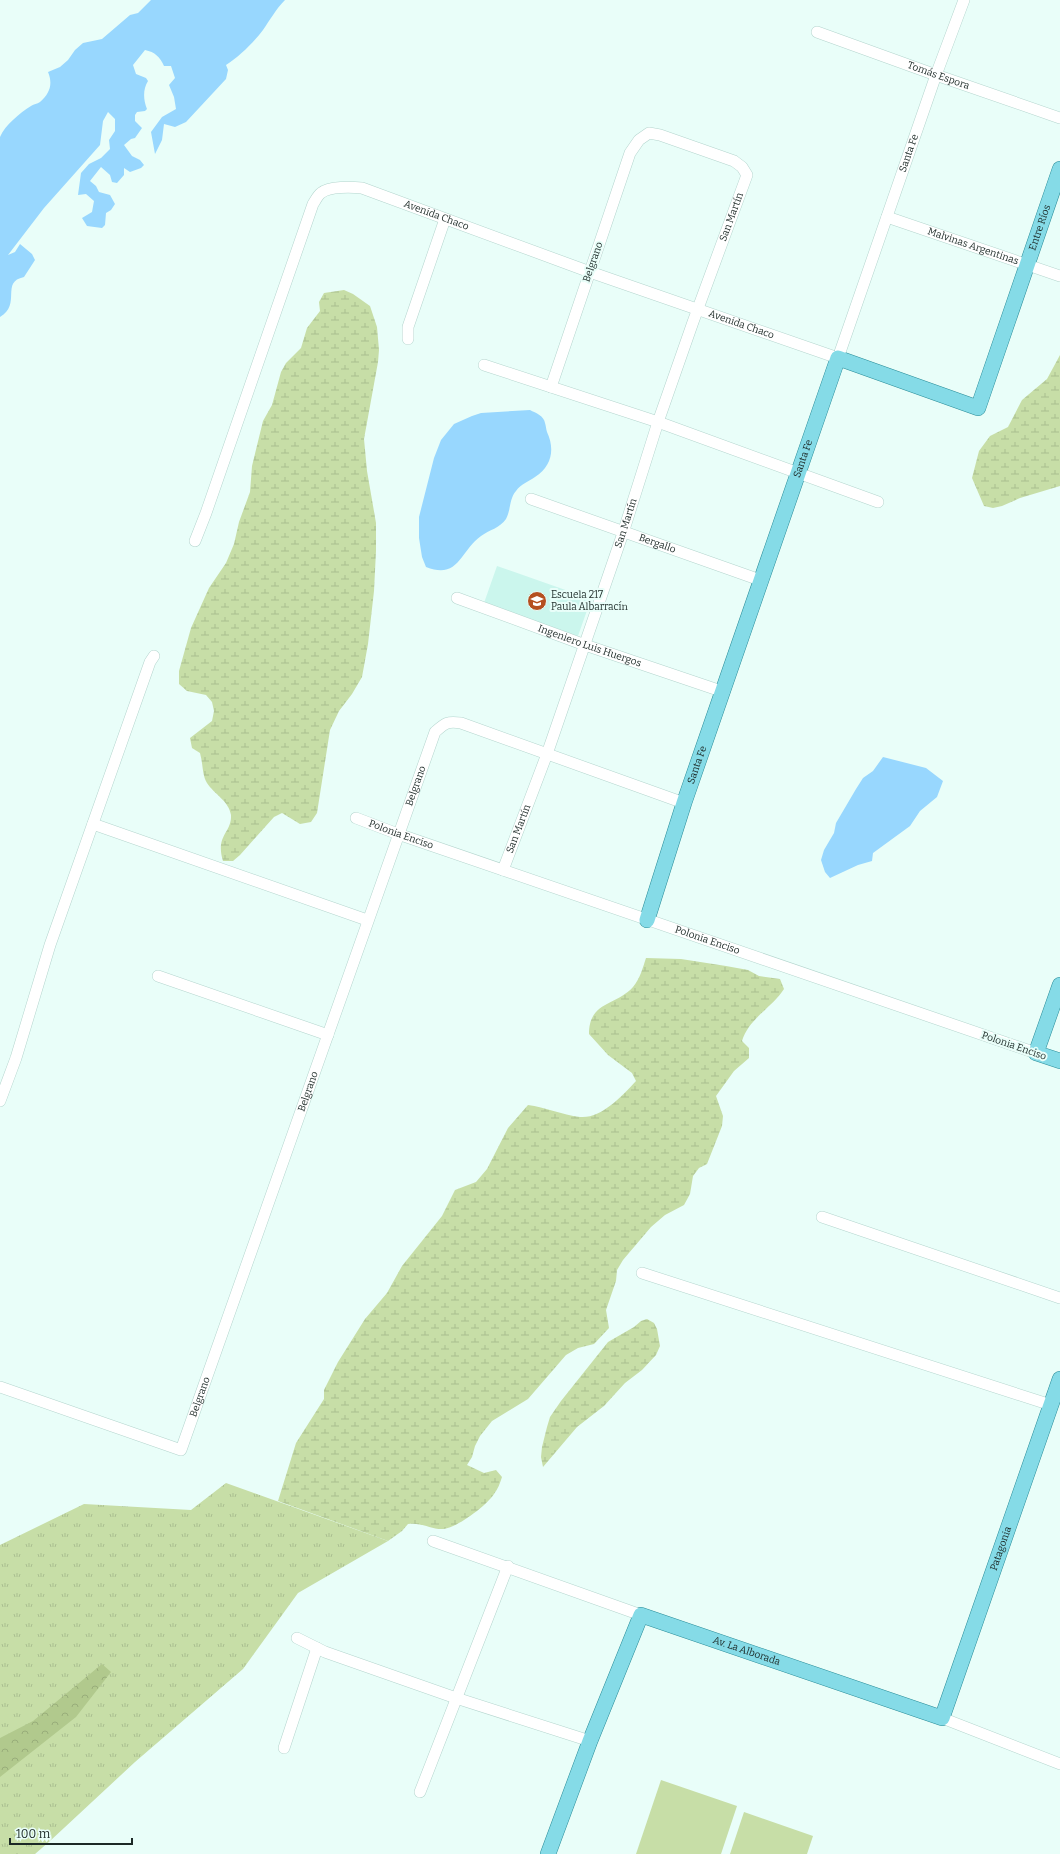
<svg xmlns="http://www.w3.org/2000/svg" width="1060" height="1854" font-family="Bitter,serif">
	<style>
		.built { fill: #cbf6ed }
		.grass { fill: url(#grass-tufts) }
		.forest { fill: url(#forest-crowns) }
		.wetland { fill: url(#wetland-marsh) }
		.pitch { fill: #c7dea7 }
		.water { fill: #98d7fe }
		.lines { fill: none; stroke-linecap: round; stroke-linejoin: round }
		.minor-casing { stroke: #b4d5ce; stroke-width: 12 }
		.major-casing { stroke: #2b8d99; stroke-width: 16 }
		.minor { stroke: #fff; stroke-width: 11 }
		.major { stroke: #85dbe7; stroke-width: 15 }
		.labels { text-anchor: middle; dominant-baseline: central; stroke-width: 4; stroke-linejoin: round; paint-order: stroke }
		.street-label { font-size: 10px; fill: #1c2926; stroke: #e9fef9 }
		.poi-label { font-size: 10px; fill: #1c2926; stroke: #e9fef9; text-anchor: start }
	</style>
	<defs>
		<pattern id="grass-tufts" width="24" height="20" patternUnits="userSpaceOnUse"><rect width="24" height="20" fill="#c7dea7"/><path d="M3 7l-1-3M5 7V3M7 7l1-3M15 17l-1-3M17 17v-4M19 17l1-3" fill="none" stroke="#aabe90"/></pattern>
		<pattern id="forest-crowns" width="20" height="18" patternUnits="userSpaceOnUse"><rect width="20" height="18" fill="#b1c98d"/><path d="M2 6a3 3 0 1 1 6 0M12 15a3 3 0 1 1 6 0" fill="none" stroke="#98ad7a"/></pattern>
		<pattern id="wetland-marsh" width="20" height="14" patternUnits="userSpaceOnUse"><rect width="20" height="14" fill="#c7dea7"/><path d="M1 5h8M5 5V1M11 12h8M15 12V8" fill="none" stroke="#aabe90"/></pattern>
	</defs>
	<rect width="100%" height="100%" fill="#e9fef9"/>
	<path class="built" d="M 497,566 L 591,599 L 578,636 L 484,603 Z"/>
	<path class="grass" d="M 226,1483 L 388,1541 L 298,1593 L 243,1669 L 135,1762 L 50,1841 L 35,1854 L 0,1854 L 0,1545 L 84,1504 L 191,1510 Z"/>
	<path class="forest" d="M 102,1664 L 111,1672 L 76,1717 L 0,1777 L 0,1738 L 33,1721 Z"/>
	<g class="wetland">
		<path d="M 344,290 L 353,294 L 370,306 L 377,327 L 379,350 L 378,362 L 364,439 L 367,471 L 376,523 L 376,551 L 374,591 L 368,644 L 362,677 L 352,694 L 339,711 L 330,730 L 317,813 L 311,822 L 300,824 L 282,813 L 274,817 L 240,855 L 233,861 L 223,861 C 215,835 232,833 231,815 C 229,801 214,794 207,783 C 202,775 203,763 200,753 L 192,748 L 190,738 L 212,721 L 214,711 L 212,702 L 206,695 L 187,691 L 179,684 L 179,671 L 191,628 L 209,588 L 226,563 L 234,544 L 239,522 L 250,492 L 252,466 L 263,421 L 272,405 L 281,372 L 286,363 L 301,348 L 307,328 L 320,311 L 319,302 L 324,293 Z"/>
		<path d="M 1060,355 L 1060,486 L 1020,498 L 1002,506 L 993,508 L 984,506 L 972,478 L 979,451 L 990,436 L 1008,427 L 1022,400 L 1047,379 Z"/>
		<path d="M 646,958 L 681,959 L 726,966 L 748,970 L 759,976 L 780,979 L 784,989 C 772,1008 749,1018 742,1041 L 749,1048 L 749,1058 L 734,1071 L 716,1096 L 723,1116 L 722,1126 L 707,1164 L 699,1168 L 693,1176 L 690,1194 L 684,1205 L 665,1215 L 651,1227 L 623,1260 L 617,1270 L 616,1281 L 606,1310 L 609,1328 L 594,1344 L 578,1348 L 566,1355 L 528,1399 L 492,1421 L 480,1436 L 475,1446 L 472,1457 L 467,1465 L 484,1473 L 496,1470 L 502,1477 C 500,1483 498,1489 494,1494 C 486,1506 458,1527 444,1529 C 431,1530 422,1522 408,1524 L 402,1531 L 388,1541 L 278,1501 L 296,1443 L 324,1399 L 324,1390 L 338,1362 L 365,1319 L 387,1293 L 402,1266 L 442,1216 L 455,1190 L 476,1182 L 487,1169 L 508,1128 L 528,1105 C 545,1107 562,1115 580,1117 C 601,1119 622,1096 636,1081 L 632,1073 L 608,1055 L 589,1034 C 589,1001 616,1006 633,987 C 640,979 643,967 646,958 Z"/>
		<path d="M 647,1319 L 654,1323 L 657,1329 L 660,1346 L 656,1355 L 642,1370 L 625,1383 L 604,1406 L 577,1427 L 543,1467 L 541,1457 L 542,1447 L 547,1427 L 550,1417 L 561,1401 L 608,1342 L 634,1327 L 641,1321 Z"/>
	</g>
	<g class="pitch">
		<path d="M 661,1780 L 737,1806 L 721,1854 L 636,1854 Z"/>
		<path d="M 744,1812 L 813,1836 L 807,1854 L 730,1854 Z"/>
	</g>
	<g class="water">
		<path d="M 151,0 L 285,0 C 276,9 270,20 263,30 C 253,43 240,56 226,65 L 228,70 L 226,79 L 186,122 L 175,127 L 164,124 L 162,140 L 155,154 L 151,132 L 162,117 L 176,109 L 174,97 L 169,85 L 175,78 L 171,66 L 164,66 C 160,57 155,52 145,50 L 133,65 L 136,74 L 146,78 L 148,81 C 143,89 143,99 147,109 L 145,111 L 137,112 L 135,115 L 135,121 L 142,128 L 135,138 L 131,139 L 124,145 L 132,156 L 140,160 L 144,165 L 141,168 L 130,172 L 124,168 L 124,175 L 117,183 L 112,182 L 110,175 L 101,167 L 90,181 L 96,186 L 99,192 L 110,195 L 115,204 L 111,210 L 106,213 L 105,225 L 102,228 L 87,226 L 82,218 L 92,212 L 94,201 L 86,194 L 78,195 L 81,173 L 89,164 L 101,158 L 110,149 L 109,140 L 115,131 L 115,119 L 108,112 L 103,121 L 100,145 L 44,208 L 8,255 L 15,252 L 20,244 L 32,254 L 35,260 L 24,277 C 0,282 22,304 0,317 L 0,137 C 5,125 20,113 31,106 C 34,104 37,104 40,102 C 50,93 53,84 48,72 L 60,67 L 68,60 L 75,50 L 83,43 L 102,39 L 130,15 L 138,13 Z"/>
		<path d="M 530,410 C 536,413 544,416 545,423 C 546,426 546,429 547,432 C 555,449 552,466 535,477 C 528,482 521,484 516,491 C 509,499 511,510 506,519 C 500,528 489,530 481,536 C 460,551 459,580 426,567 L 422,557 L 419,538 L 419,517 L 434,458 L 441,440 L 454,424 L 472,416 L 481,413 Z"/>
		<path d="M 883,757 L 926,768 L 943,781 L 937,797 L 920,811 L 910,826 L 873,853 L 872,861 L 858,865 L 830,878 L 825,872 L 821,860 L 824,850 L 834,833 L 836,823 L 856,789 L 863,778 L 873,771 Z"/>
	</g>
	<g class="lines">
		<g class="minor-casing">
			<g id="minor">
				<path id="s1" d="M 817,32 L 936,75 L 1060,118"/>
				<path id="s2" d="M 887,217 L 1060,276"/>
				<path d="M 408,339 L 408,327 L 445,219"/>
				<path d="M 484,365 L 658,422 L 878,502"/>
				<path id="s3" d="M 531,499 L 760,580"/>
				<path id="s4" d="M 195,541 L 206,513 L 313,204 C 315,201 318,195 321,193 C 329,186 352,187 362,188 L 590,272 L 838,358 L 936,75 L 964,0"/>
				<path id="s5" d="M 457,598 L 585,645 L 724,692"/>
				<path id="s6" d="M 356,818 L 398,834 L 1036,1053"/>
				<path d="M 93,824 L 367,920"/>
				<path id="s7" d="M 503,870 L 547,754 L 623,533 L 658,422 L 693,322 L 747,175 L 742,167 L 734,161 L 660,135 L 649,133 L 639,140 L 630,153 L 551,387"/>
				<path d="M 158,976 L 328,1035"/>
				<path d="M 0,1101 L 16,1058 L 50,945 L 150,662 L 154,656"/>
				<path d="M 822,1217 L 1060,1298"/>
				<path d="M 642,1273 L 1051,1405"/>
				<path id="s8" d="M 0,1387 L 181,1450 C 267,1211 350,971 435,732 C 445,723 447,721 461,723 L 684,803"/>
				<path d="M 433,1541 L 641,1615"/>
				<path d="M 297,1638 L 325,1652 L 456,1698 L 590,1741"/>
				<path d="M 942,1718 L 1060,1764"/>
				<path d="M 284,1748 L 317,1648"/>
				<path d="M 420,1792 L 508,1566"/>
			</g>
		</g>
		<g class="major-casing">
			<g id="major">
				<path id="s9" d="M 647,920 L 684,803 L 838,358 L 978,408 L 1060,169"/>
				<path d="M 1060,985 L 1036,1053 L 1060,1061"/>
				<path id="s10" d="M 548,1854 L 590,1741 L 641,1615 L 942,1718 L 1060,1379"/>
			</g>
		</g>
		<use href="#minor" class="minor"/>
		<use href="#major" class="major"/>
	</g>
	<defs>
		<g id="school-disc" transform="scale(1)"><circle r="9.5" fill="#b55020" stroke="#e9fef9"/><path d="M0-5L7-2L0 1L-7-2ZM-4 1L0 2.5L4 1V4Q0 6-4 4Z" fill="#fff"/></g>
	</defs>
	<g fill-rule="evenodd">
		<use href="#school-disc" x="537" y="601"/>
	</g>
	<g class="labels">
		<g class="street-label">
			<text stroke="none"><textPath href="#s1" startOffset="129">Tomás Espora</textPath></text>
			<text stroke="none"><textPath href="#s4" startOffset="1135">Santa Fe</textPath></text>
			<text stroke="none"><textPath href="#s4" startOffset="492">Avenida Chaco</textPath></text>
			<text stroke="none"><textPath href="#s7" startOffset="692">San Martín</textPath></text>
			<text stroke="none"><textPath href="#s9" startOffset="933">Entre Ríos</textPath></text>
			<text stroke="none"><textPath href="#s2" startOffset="91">Malvinas Argentinas</textPath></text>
			<text transform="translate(593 262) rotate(-71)">Belgrano</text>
			<text stroke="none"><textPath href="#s4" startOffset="816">Avenida Chaco</textPath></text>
			<text stroke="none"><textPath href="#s9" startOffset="487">Santa Fe</textPath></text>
			<text stroke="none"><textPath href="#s7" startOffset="368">San Martín</textPath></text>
			<text stroke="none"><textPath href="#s3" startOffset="134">Bergallo</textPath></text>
			<text stroke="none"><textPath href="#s5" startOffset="141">Ingeniero Luis Huergos</textPath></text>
			<text stroke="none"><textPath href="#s9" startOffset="163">Santa Fe</textPath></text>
			<text stroke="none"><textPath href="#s8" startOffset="896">Belgrano</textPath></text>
			<text stroke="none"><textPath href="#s7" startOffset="44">San Martín</textPath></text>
			<text stroke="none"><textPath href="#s6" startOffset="48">Polonia Enciso</textPath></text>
			<text stroke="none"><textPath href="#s6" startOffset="372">Polonia Enciso</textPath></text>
			<text transform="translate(1014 1046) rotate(19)">Polonia Enciso</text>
			<text stroke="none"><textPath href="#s8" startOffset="572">Belgrano</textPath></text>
			<text stroke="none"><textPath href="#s8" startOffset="248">Belgrano</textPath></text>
			<text stroke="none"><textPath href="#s10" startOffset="754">Patagonia</textPath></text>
			<text stroke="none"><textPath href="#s10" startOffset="368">Av. La Alborada</textPath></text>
		</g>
		<g class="poi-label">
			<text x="551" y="595">Escuela 217<tspan x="551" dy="12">Paula Albarracín</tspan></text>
		</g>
	</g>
	<path d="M10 1838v6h122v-6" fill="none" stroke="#1c2926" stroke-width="2"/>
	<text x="16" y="1838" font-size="12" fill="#1c2926" stroke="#e9fef9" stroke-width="3" paint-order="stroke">100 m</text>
</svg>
